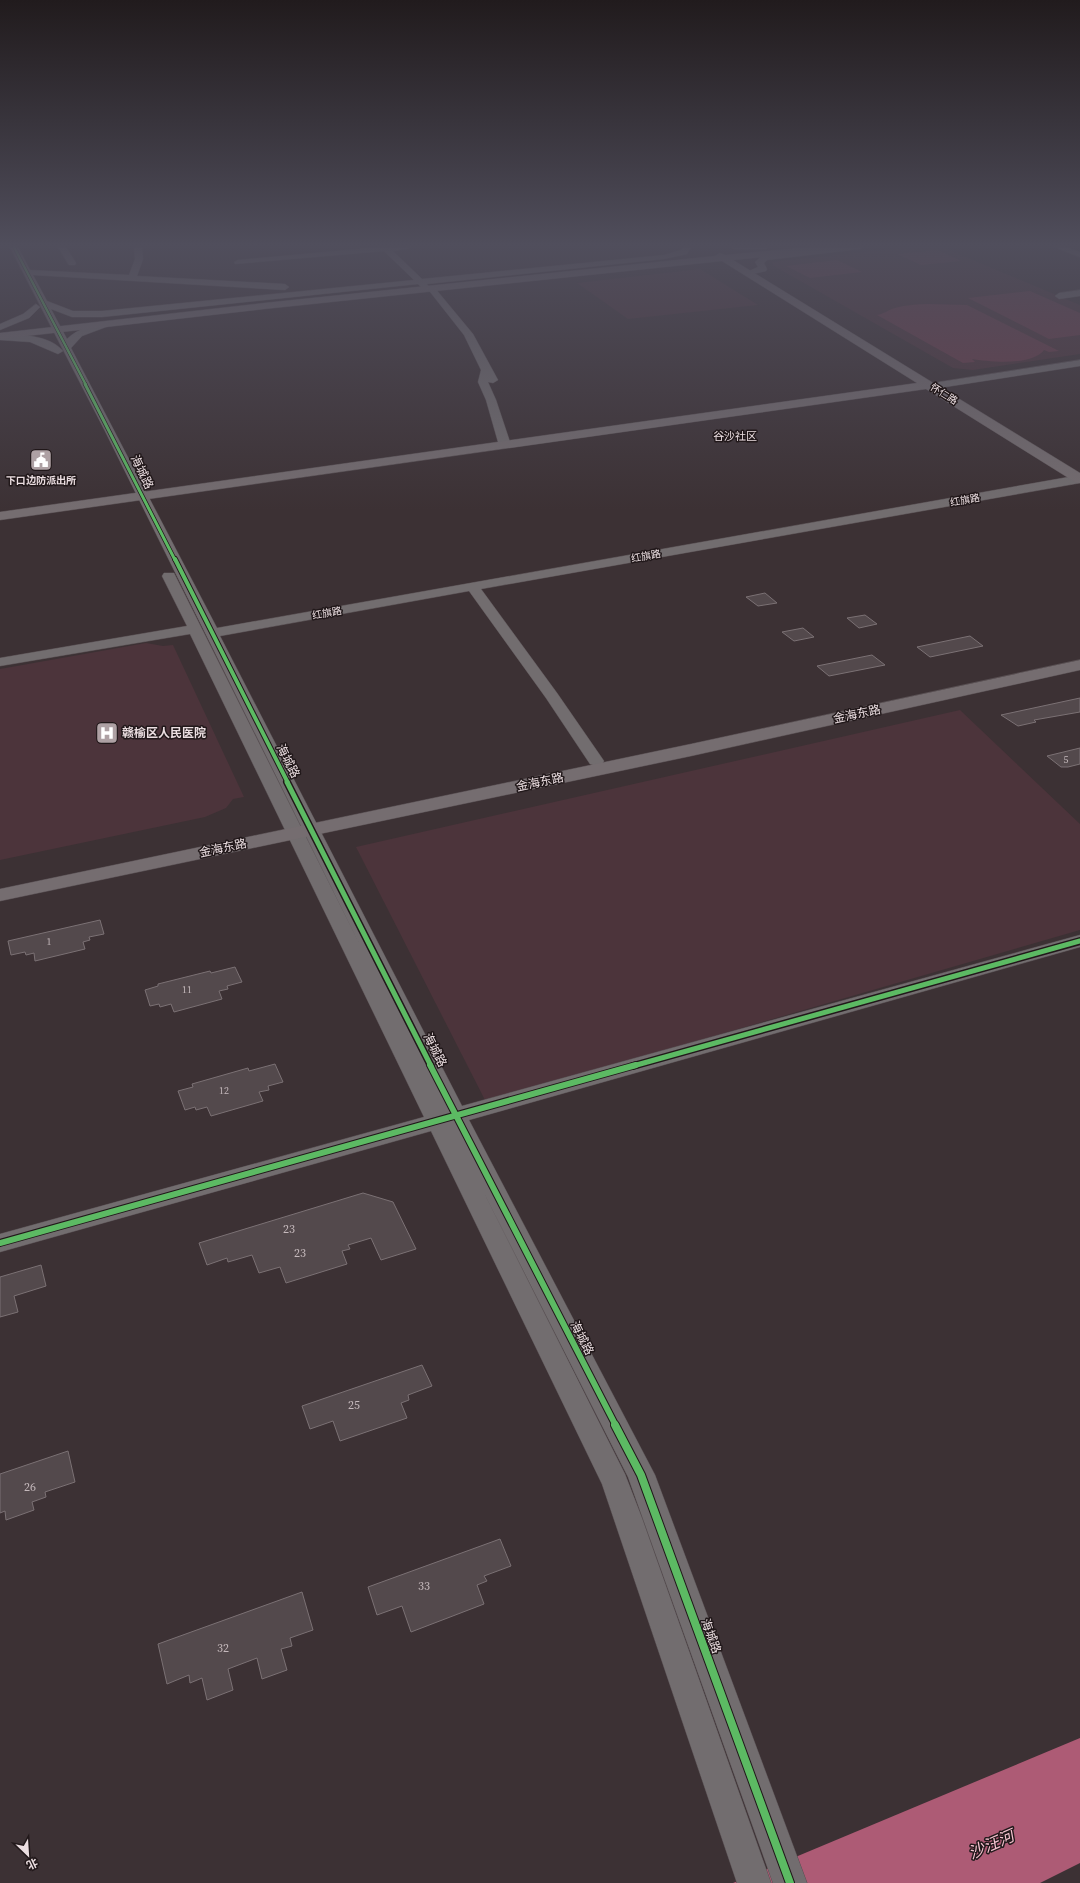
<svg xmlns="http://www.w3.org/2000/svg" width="1080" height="1883" font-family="'Source Serif 4','Noto Sans SC',serif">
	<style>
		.built { fill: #4c343b }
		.green { fill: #693b49 }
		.water { fill: #ad5b75 }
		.building { fill: #53494c; stroke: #7b7174 }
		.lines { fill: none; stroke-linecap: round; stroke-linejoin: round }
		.minor-casing { stroke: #574e51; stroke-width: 1 }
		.major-casing { stroke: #574e51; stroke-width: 1 }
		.minor { fill: #726d6f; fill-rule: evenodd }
		.major { fill: #756d70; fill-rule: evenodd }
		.cycleway-far5-casing { stroke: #21181a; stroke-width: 3.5 }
		.cycleway-far4-casing { stroke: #21181a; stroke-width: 4.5 }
		.cycleway-far3-casing { stroke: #21181a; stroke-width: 6 }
		.cycleway-far2-casing { stroke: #21181a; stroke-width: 8 }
		.cycleway-far1-casing { stroke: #21181a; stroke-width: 8 }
		.cycleway-casing { stroke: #21181a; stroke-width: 10 }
		.cycleway-far5 { stroke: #5cba63; stroke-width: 2.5 }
		.cycleway-far4 { stroke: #5cba63; stroke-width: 3 }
		.cycleway-far3 { stroke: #5cba63; stroke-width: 4 }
		.cycleway-far2 { stroke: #5cba63; stroke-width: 5 }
		.cycleway-far1 { stroke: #5cba63; stroke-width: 6 }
		.cycleway { stroke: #5cba63; stroke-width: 8 }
		.labels { text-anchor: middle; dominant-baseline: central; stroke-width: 3; stroke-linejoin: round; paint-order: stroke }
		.far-street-label { font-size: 10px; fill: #ebdee1; stroke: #21181a }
		.far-poi-label { font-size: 10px; font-weight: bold; fill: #ebdee1; stroke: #21181a }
		.number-label { font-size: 10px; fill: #c5b9bc }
		.far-neighbourhood-label { font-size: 11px; fill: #ebdee1; stroke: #21181a }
		.street-label { font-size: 12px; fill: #ebdee1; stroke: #21181a }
		.poi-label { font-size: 12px; font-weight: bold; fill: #ebdee1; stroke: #21181a; text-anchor: start }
		.near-number-label { font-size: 12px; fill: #c5b9bc }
		.near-water-label { font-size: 16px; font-style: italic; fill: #f7c5d2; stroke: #21181a }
	</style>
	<rect width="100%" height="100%" fill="#3c3134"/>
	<g class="built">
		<path d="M 909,247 L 942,247 L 1080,305 L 1080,354 L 973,370 L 953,368 L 774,266 L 772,262 Z"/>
		<path d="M 700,269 L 758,305 L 628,319 L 577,283 Z"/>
		<path d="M 146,643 L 163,646 L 173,645 L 244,797 L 233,799 L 226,808 L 205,817 L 0,860 L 0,669 Z"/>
		<path d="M 960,710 L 1080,824 L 1080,930 L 486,1102 L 356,847 Z"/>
	</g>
	<g class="green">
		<path d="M 938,250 L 961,261 L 921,265 L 897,254 Z"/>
		<path d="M 837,260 L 862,272 L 810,278 L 786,266 Z"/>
		<path d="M 1030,291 L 1080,313 L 1080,335 L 1049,339 L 968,298 Z"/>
		<path d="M 928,304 L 967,305 L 1059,351 L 1049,352 L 1044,350 C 1032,366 990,362 972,359 L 975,362 L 963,363 L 877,315 C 884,314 888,310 895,308 C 906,305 917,304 928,304 Z"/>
	</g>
	<path class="water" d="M 1080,1738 L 1080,1863 L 1040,1883 L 733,1883 Z"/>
	<g class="building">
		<path d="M 765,593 L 777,603 L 758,606 L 746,597 Z"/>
		<path d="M 865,615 L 877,624 L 859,628 L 847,618 Z"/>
		<path d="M 803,628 L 814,637 L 794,641 L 782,632 Z"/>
		<path d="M 970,636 L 983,646 L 930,657 L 917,647 Z"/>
		<path d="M 872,655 L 885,665 L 829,676 L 817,666 Z"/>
		<path d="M 1080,698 L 1080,712 L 1034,720 L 1036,722 L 1018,726 L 1001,715 Z"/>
		<path d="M 1080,748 L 1080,764 L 1068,767 L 1061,767 L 1047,756 Z"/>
		<path d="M 100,920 L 104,934 L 89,937 L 90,940 L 83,942 L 85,949 L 35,961 L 34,953 L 26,955 L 25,952 L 11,955 L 8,941 Z"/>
		<path d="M 235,967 L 242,982 L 227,986 L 228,989 L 219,991 L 222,999 L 174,1012 L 171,1004 L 160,1007 L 159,1004 L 150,1006 L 145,990 L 158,986 L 158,984 L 210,971 L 211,973 Z"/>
		<path d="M 275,1064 L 283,1082 L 268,1086 L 269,1090 L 259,1092 L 263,1101 L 211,1116 L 207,1107 L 196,1110 L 195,1107 L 185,1110 L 178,1091 L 193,1087 L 192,1084 L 248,1068 L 249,1071 Z"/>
		<path d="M 363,1193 L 393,1202 L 416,1249 L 381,1260 L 371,1238 L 348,1245 L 350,1249 L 342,1251 L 347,1264 L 286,1283 L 280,1267 L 259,1273 L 252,1255 L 228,1262 L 227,1258 L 207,1265 L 199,1243 Z"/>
		<path d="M 41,1265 L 46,1286 L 14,1296 L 18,1312 L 0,1317 L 0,1277 Z"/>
		<path d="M 422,1365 L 432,1386 L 408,1395 L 409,1400 L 401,1403 L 407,1418 L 340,1441 L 333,1421 L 310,1429 L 302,1406 Z"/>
		<path d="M 68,1451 L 75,1482 L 45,1492 L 46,1497 L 32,1502 L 34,1510 L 6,1520 L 5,1511 L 0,1513 L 0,1474 Z"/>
		<path d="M 500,1539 L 511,1566 L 484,1576 L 487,1581 L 477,1585 L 484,1604 L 411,1632 L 402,1606 L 377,1615 L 368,1587 Z"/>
		<path d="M 302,1592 L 313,1630 L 290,1638 L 292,1646 L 281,1649 L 287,1670 L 262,1679 L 257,1658 L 228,1669 L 233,1690 L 207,1700 L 202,1678 L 190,1683 L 189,1675 L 167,1684 L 158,1644 Z"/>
	</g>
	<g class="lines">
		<g class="minor-casing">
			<g id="minor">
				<path d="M 10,247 L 18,247 L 30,270 L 129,275 L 135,259 L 134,247 L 142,247 L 143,259 L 137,276 L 285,284 L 289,287 L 285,290 L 33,275 L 47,301 L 73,311 L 102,311 L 414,280 L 384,251 L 235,264 L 234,262 L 238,260 L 380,247 L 411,247 L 407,249 L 393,251 L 422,279 L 664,255 L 681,250 L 683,247 L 691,247 L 687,254 L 664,259 L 427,284 L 429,287 L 434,287 L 473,334 L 498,380 L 493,383 L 488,382 L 496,400 L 510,442 L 504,445 L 498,442 L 486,400 L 478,382 L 481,370 L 464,335 L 427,288 L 422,288 L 418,284 L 102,317 L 72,317 L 51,309 L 67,339 C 78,328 94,325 109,321 L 114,324 L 82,336 L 71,348 L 217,628 L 1080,475 L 1080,483 L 481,589 L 557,693 L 604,761 L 602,764 L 596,766 L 590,764 L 546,698 L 469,591 L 220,636 L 462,1106 L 1080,935 L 1080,947 L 469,1120 L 655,1475 L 807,1883 L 773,1883 L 628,1477 L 482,1189 L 625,1474 L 642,1518 L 771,1883 L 737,1883 L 602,1484 L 431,1131 L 0,1252 L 0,1234 L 424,1117 L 190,634 L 0,666 L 0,658 L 187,626 L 162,576 L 164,573 L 174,573 L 359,943 L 105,431 Z"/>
				<path d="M 58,247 L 66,247 L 76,263 L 75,265 L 69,265 Z"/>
				<path d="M 730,247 L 770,247 L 766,249 L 734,249 Z"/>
				<path d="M 842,247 L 864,247 L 860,249 L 767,260 L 764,263 L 767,269 L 766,271 L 753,274 L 749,271 L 758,267 L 755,262 L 762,256 Z"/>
				<path d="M 1054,247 L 1065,247 L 1080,252 L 1080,257 Z"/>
				<path d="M 1080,290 L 1080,296 L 1059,299 L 1055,296 L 1059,293 Z"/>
				<path d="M 36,304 L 40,307 L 29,318 L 0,330 L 0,324 L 23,314 Z"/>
				<path d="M 0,334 C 19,334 50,335 63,351 L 58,354 L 30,342 L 0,340 Z"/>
				<path d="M 1080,360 L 1080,366 L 939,388 L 934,385 L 939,382 Z"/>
			</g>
		</g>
		<g class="major-casing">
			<g id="major">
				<path d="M 809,247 L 838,247 L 833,250 L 733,260 L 1080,473 L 1080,483 L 1075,482 L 926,389 L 0,520 L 0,512 L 917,383 L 722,261 L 264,309 L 0,339 L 0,333 L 264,303 L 715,256 L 720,253 L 725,255 Z"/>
				<path d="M 1080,660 L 1080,670 L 691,756 L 0,901 L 0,889 L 691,744 Z"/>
			</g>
		</g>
		<use href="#minor" class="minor"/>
		<use href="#major" class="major"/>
		<g class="cycleway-far5-casing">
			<path id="cycleway-far5" d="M 14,247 L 86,385"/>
		</g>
		<g class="cycleway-far4-casing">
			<path id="cycleway-far4" d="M 85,384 L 175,560"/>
		</g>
		<g class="cycleway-far3-casing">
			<path id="cycleway-far3" d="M 175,559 L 288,783"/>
		</g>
		<g class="cycleway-far2-casing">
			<g id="cycleway-far2">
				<path d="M 287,782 L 431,1066"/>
				<path d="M 633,1066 L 1080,941"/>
			</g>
		</g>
		<g class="cycleway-far1-casing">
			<g id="cycleway-far1">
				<path d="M 430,1065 L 616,1426"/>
				<path d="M 0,1243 L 636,1065"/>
			</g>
		</g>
		<g class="cycleway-casing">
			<path id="cycleway" d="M 615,1425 L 641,1475 L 790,1883"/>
		</g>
		<use href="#cycleway-far5" class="cycleway-far5"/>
		<use href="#cycleway-far4" class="cycleway-far4"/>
		<use href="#cycleway-far3" class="cycleway-far3"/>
		<use href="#cycleway-far2" class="cycleway-far2"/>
		<use href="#cycleway-far1" class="cycleway-far1"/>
		<use href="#cycleway" class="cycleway"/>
	</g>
	<linearGradient id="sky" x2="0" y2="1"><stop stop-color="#211b1d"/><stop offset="0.48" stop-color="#504e5c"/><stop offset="1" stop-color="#504e5c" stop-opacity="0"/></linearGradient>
	<rect width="1080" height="510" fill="url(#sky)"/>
	<defs>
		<g id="civic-square" transform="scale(1.15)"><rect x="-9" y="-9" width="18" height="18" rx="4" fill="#aea1a4" stroke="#21181a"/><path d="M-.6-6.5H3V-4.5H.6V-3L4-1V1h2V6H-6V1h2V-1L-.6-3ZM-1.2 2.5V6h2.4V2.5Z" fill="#fff"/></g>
		<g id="hospital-square" transform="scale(1.15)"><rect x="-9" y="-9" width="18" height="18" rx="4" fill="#aea1a4" stroke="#21181a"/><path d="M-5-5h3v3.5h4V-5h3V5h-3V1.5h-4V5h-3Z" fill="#fff"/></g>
	</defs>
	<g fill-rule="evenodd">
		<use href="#civic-square" x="41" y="460"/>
		<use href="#hospital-square" x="107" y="733"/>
	</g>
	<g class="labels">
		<g class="far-street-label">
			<text transform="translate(944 394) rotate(32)">怀仁路</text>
			<text transform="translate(965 500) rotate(-10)">红旗路</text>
			<text transform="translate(646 556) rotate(-10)">红旗路</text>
			<text transform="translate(327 613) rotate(-10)">红旗路</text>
		</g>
		<g class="far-poi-label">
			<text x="41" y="480">下口边防派出所</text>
		</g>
		<g class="number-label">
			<text x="1066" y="759">5</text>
			<text x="49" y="941">1</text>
			<text x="187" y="989">11</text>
			<text x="224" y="1090">12</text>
		</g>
		<g class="far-neighbourhood-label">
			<text x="735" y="436">谷沙社区</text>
		</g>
		<g class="street-label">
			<text transform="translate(142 472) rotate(64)">海城路</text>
			<text transform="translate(857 714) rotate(-12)">金海东路</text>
			<text transform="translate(288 761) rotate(63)">海城路</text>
			<text transform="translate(540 782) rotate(-12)">金海东路</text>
			<text transform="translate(223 848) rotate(-12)">金海东路</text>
			<text transform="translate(435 1050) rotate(63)">海城路</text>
			<text transform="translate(582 1338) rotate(63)">海城路</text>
			<text transform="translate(711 1636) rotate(70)">海城路</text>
		</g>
		<g class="poi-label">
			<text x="122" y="733">赣榆区人民医院</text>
		</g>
		<g class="near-number-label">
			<text x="289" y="1229">23</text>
			<text x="300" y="1253">23</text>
			<text x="354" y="1405">25</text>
			<text x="30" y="1487">26</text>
			<text x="424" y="1586">33</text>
			<text x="223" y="1648">32</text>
		</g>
		<g class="near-water-label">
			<text transform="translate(991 1844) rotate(-24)">沙汪河</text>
		</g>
	</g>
	<g transform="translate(28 1855) rotate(155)" stroke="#21181a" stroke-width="3" paint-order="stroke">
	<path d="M0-3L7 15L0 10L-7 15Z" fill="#ebdee1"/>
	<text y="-6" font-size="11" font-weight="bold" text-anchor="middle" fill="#ebdee1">北</text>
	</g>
</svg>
